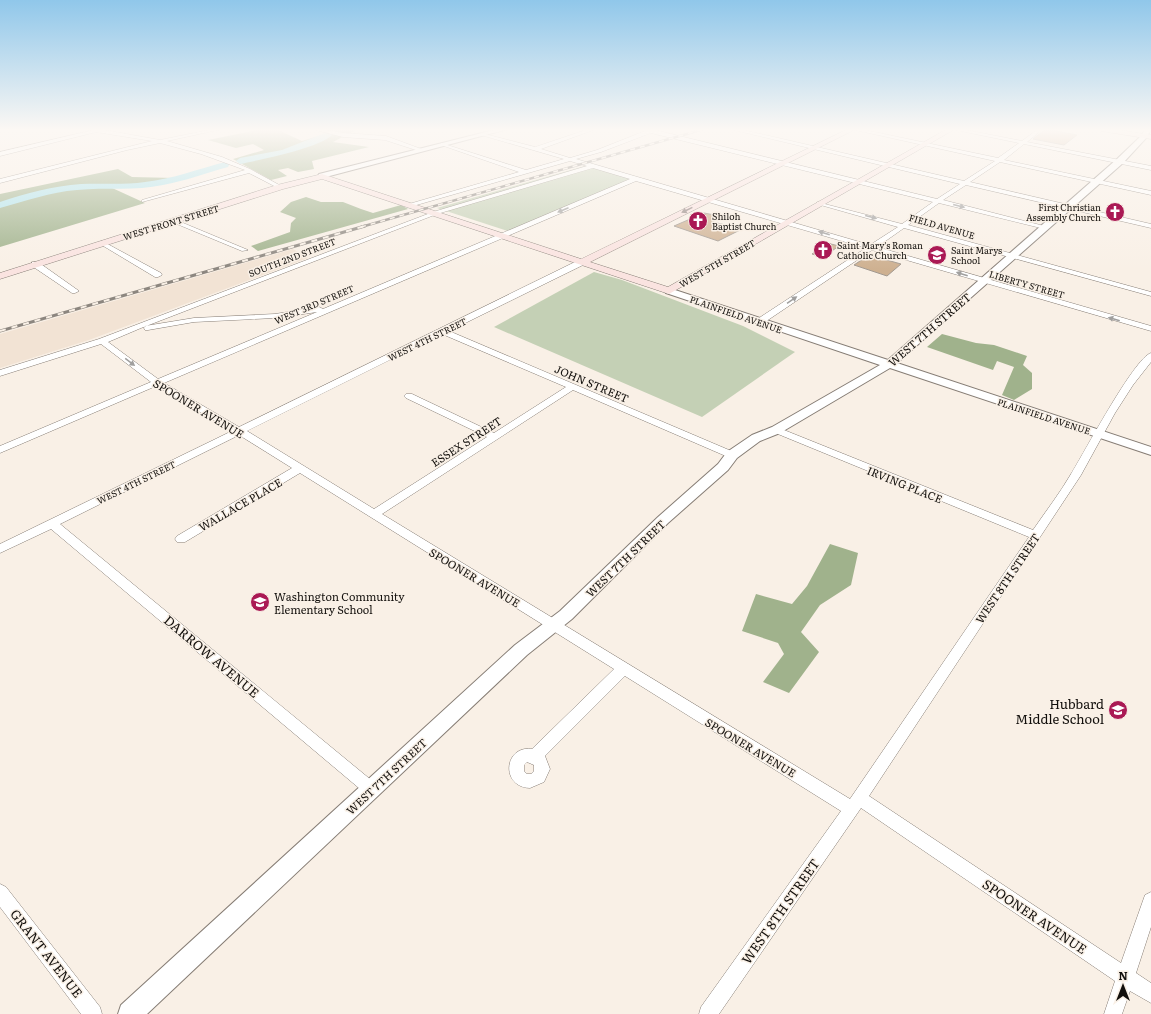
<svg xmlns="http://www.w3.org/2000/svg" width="1151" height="1014" font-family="Literata,serif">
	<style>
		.built { fill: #f2e3d4 }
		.green { fill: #c4d0b5 }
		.forest { fill: #a0b28c }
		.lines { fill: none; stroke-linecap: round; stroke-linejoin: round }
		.river { fill: #ade3ec; fill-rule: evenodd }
		.building { fill: #ceb090; stroke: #a29990 }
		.minor-casing { stroke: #867d75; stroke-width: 1 }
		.tertiary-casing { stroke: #867d75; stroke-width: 2 }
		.secondary-casing { stroke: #867d75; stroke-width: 1 }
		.minor { fill: #fff; fill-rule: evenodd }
		.tertiary { fill: #fff; fill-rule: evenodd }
		.secondary { fill: #fae3e0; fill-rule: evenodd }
		.rail-far1-casing { stroke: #8c867f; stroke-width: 2.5 }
		.rail-casing { stroke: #8c867f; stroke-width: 3 }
		.rail-far1 { stroke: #f9f0e6; stroke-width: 1.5; stroke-dasharray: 5; stroke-linecap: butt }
		.rail { stroke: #f9f0e6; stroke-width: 2; stroke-dasharray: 6; stroke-linecap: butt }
		.oneway { fill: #a09f9e }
		.oneway2 { fill: #928481 }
		.labels { text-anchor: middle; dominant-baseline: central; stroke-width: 3; stroke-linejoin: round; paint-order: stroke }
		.far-poi-label { font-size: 9px; fill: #120f0c; stroke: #f9f0e6; text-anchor: start }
		.far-street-label { font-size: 9px; fill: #120f0c; stroke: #f9f0e6 }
		.street-label { font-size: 11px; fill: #120f0c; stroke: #f9f0e6 }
		.poi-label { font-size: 11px; fill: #120f0c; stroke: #f9f0e6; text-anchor: start }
		.near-street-label { font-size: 13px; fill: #120f0c; stroke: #f9f0e6 }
		.near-poi-label { font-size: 13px; fill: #120f0c; stroke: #f9f0e6; text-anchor: end }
	</style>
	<rect width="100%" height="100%" fill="#f9f0e6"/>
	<path class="built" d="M 293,249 L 308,258 L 89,340 L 0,368 L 0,334 Z"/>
	<g class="green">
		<path d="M 588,165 L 635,179 L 511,232 L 437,208 Z"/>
		<path d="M 594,272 L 622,280 L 743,326 L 795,352 L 702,417 L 494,327 Z"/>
	</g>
	<g class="forest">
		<path d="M 262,129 L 276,129 L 302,141 L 325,134 L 330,129 L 358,129 L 333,142 L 369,147 L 312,161 L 314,169 L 298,172 L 288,168 L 278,170 L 287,176 L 271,180 L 233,159 L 264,150 L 253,144 L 236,148 L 208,140 Z"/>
		<path d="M 118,169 L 132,177 L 175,178 L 161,183 L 110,187 L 145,203 L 0,247 L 0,194 Z"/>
		<path d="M 306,197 L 321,202 L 343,202 L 361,209 L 373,213 L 401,205 L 408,209 L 258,251 L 251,246 L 290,232 L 291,223 L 296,218 L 280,212 L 291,202 Z"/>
		<path d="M 942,334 L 976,343 L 994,345 L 1027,356 L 1023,365 L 1032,373 L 1032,389 L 1014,400 L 1002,395 L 1014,367 L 997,361 L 993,370 L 927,347 Z"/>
		<path d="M 830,544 L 858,553 L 851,585 L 820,605 L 801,632 L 819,652 L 789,693 L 763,682 L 784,654 L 778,643 L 742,631 L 756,594 L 792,604 L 807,586 Z"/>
	</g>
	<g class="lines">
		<g class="river">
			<path d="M 325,133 L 331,133 L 332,135 C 319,148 260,160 240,164 L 236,161 L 240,158 L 282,150 Z"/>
			<path d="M 225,162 L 228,163 L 229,165 L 228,167 C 206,173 185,181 163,185 C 135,191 106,187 77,190 C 50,192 26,201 0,208 L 0,202 C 26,193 53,186 81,184 C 102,183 124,185 145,182 C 173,179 198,169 225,162 Z"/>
		</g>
	</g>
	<g class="building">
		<path d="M 1046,129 L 1077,135 L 1064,145 L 1033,139 Z"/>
		<path d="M 704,213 L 720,216 L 713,222 L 742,229 L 718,241 L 674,226 Z"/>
		<path d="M 827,243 L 839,246 L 823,257 L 812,254 Z"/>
		<path d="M 869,255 L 901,264 L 887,276 L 854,265 Z"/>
	</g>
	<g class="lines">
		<g class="minor-casing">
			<g id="minor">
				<path d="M 98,129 L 105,129 L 104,130 L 160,140 L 214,129 L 222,129 L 167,141 L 222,157 L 250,169 L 283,187 L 278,188 L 249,173 L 142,202 L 142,200 L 245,170 L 201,154 L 160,143 L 127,150 L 0,183 L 0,179 L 152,141 L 96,132 L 0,156 L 0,152 Z"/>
				<path d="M 312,129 L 321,129 L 343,133 L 386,136 L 424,150 L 419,151 L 385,140 L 343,137 Z"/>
				<path d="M 589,129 L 596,129 L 541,149 L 570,158 L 597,150 L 645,131 L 641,129 L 654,129 L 655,130 L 937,199 L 960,184 L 730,129 L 739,129 L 964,181 L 995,161 L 851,129 L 860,129 L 998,158 L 1019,143 L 951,129 L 961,129 L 1022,141 L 1038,129 L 1043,129 L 1027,142 L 1151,166 L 1151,170 L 1024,144 L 1004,160 L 1151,191 L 1151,195 L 1000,162 L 970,182 L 1151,224 L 1151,228 L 966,185 L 943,200 L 1048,227 L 1045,229 L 939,203 L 908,225 L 1151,292 L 1151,296 L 904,228 L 877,247 L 1151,326 L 1151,331 L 872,250 L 762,324 L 756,324 L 756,320 L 866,248 L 636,181 L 164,383 L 239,427 L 579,260 L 585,260 L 585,264 L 449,331 L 736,453 L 737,455 L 736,457 L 728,457 L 573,390 L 382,514 L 850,799 L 1029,537 L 773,432 L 771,430 L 773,428 L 779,428 L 1033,530 C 1046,511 1060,493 1071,474 C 1083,455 1134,358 1151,353 L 1151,362 L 1133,385 L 1115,413 L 1081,475 L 869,796 L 1121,963 L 1145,895 L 1151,892 L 1151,927 L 1136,973 L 1151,983 L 1151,1003 L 1130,991 L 1122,1014 L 1104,1014 L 1115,981 L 861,808 L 719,1014 L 699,1014 L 701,1007 L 841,811 L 625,676 L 545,756 L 550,769 L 544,782 L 530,788 C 500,787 504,745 532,749 L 614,669 L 300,473 L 185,542 L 177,542 L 175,539 L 177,536 L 292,468 L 239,435 L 60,524 L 376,784 L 379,789 L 376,794 L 371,796 L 366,794 L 51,529 L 0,553 L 0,544 L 232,431 L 156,386 L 0,453 L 0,446 L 151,382 L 101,344 L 0,376 L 0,370 L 99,339 L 433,212 L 587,166 L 570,161 L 413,206 L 409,206 L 409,204 L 519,172 L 441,145 L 441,143 L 526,170 L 564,159 L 481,135 L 481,133 L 535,147 ZM 651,133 L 933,202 L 902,224 L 817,202 L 817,204 L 898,227 L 870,245 L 576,159 L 601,152 ZM 593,168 L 630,179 L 323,309 L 319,307 L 275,314 L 194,318 L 145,326 L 144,328 L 145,330 L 148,330 L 194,322 L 275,318 L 317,312 L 158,379 L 108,342 L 141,328 L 437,214 ZM 442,334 L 566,387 L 494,433 L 412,394 L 406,394 L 404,396 L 406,398 L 487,437 L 374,509 L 247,431 ZM 527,762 L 534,765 L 534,771 L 531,774 L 527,774 L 524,771 L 524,765 Z"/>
				<path d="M 172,220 L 176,220 L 248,250 L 242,251 L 172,222 Z"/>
				<path d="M 102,241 L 161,273 L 162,275 L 158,277 L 155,277 L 100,244 L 99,243 Z"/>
				<path d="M 32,262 L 38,262 L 79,291 L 75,293 L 72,293 L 32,266 Z"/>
				<path d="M 0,884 L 6,887 L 100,1007 L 102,1014 L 81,1014 L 0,907 Z"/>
			</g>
		</g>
		<g class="tertiary-casing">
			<g id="tertiary">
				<path d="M 498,129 L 508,129 L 322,178 L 318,176 L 319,174 Z"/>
				<path d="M 1145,129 L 1151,129 L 1147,137 L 1123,163 L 897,363 L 1151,447 L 1151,455 L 890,368 L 780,433 L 760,441 L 737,458 L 728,470 L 668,523 L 572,619 L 527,655 L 147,1014 L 118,1014 L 121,1005 L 515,645 L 560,611 L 658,517 L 718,464 L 727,452 L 752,435 L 772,427 L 880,365 L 666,293 L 664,291 L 666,289 L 672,289 L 888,360 L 1117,159 L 1142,135 Z"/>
			</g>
		</g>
		<g class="secondary-casing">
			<g id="secondary">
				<path d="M 848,129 L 856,129 L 590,262 L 668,287 L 947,129 L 955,129 L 669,294 L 322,179 L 283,189 L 0,279 L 0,273 L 277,185 L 322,174 L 581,259 Z"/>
				<path d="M 1098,129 L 1113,129 L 1151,135 L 1151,139 L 1101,131 Z"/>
			</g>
		</g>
		<use href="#minor" class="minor"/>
		<use href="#tertiary" class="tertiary"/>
		<use href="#secondary" class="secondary"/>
		<g class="rail-far1-casing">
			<path id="rail-far1" d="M 361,227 L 704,129"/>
		</g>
		<g class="rail-casing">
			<path id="rail" d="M 0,331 L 365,226"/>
		</g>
		<use href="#rail-far1" class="rail-far1"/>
		<use href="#rail" class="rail"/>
	</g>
	<defs><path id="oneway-solid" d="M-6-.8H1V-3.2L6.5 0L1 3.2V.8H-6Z"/></defs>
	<g class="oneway">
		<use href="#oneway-solid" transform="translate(959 206) rotate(14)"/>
		<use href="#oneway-solid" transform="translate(563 210) rotate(157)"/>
		<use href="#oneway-solid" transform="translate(871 217) rotate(15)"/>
		<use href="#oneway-solid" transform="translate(824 233) rotate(-163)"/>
		<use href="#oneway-solid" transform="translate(962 274) rotate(-163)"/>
		<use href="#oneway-solid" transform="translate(792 300) rotate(-34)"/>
		<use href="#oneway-solid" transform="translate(1114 319) rotate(-164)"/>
		<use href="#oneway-solid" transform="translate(130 362) rotate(37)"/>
	</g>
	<use class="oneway2" href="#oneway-solid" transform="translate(687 210) rotate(154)"/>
	<linearGradient id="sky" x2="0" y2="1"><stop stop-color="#90c7ea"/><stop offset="0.48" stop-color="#fcf8f4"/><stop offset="1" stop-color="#fcf8f4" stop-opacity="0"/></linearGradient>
	<rect width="1151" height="271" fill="url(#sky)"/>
	<defs>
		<g id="church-disc" transform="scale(1)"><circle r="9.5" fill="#aa1954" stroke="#f9f0e6"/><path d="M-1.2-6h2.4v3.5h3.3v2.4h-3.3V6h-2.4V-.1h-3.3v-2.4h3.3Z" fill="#fff"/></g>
		<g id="school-disc" transform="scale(1)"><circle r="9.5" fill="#aa1954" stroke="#f9f0e6"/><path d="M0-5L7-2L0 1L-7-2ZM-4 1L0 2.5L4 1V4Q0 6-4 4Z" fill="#fff"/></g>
	</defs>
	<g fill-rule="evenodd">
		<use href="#church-disc" x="1115" y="212"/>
		<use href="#church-disc" x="698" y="221"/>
		<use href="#church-disc" x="823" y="250"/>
		<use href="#school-disc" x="937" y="255"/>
		<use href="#school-disc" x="260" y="602"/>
		<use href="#school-disc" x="1118" y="710"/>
	</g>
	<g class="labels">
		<g class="far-poi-label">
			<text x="1101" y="207" text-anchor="end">First Christian<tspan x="1101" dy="10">Assembly Church</tspan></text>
			<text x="712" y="216">Shiloh<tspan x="712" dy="10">Baptist Church</tspan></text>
			<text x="837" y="245">Saint Mary's Roman<tspan x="837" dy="10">Catholic Church</tspan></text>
			<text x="951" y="250">Saint Marys<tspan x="951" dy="10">School</tspan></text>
		</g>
		<g class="far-street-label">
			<text transform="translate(171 222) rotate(-17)">WEST FRONT STREET</text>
			<text transform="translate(942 226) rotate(16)">FIELD AVENUE</text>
			<text transform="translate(292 257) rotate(-21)">SOUTH 2ND STREET</text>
			<text transform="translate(717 263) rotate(-30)">WEST 5TH STREET</text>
			<text transform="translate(1027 284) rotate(16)">LIBERTY STREET</text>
			<text transform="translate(314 304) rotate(-23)">WEST 3RD STREET</text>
			<text transform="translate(736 314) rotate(19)">PLAINFIELD AVENUE</text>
			<text transform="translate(427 339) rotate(-26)">WEST 4TH STREET</text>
			<text transform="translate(1044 416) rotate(18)">PLAINFIELD AVENUE</text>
			<text transform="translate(136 482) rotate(-26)">WEST 4TH STREET</text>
		</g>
		<g class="street-label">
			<text transform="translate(929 329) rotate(-41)">WEST 7TH STREET</text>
			<text transform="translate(592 383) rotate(23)">JOHN STREET</text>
			<text transform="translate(199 408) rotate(31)">SPOONER AVENUE</text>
			<text transform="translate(466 441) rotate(-33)">ESSEX STREET</text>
			<text transform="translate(905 484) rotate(22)">IRVING PLACE</text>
			<text transform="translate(240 504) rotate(-30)">WALLACE PLACE</text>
			<text transform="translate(625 558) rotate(-44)">WEST 7TH STREET</text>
			<text transform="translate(475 577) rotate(31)">SPOONER AVENUE</text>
			<text transform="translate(1007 578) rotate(-56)">WEST 8TH STREET</text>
			<text transform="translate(751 747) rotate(31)">SPOONER AVENUE</text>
			<text transform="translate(386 776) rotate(-43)">WEST 7TH STREET</text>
		</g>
		<g class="poi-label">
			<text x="274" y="596">Washington Community<tspan x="274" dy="13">Elementary School</tspan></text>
		</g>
		<g class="near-street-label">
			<text transform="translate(212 656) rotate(40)">DARROW AVENUE</text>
			<text transform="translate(780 911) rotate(-55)">WEST 8TH STREET</text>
			<text transform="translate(1035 916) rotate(34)">SPOONER AVENUE</text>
			<text transform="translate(47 953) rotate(52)">GRANT AVENUE</text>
		</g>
		<g class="near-poi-label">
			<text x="1104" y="703">Hubbard<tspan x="1104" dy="15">Middle School</tspan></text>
		</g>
	</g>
	<g transform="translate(1123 986)" stroke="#f9f0e6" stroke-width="3" paint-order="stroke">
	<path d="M0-3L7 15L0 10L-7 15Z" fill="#120f0c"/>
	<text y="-6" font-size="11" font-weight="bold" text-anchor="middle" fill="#120f0c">N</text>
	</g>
</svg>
